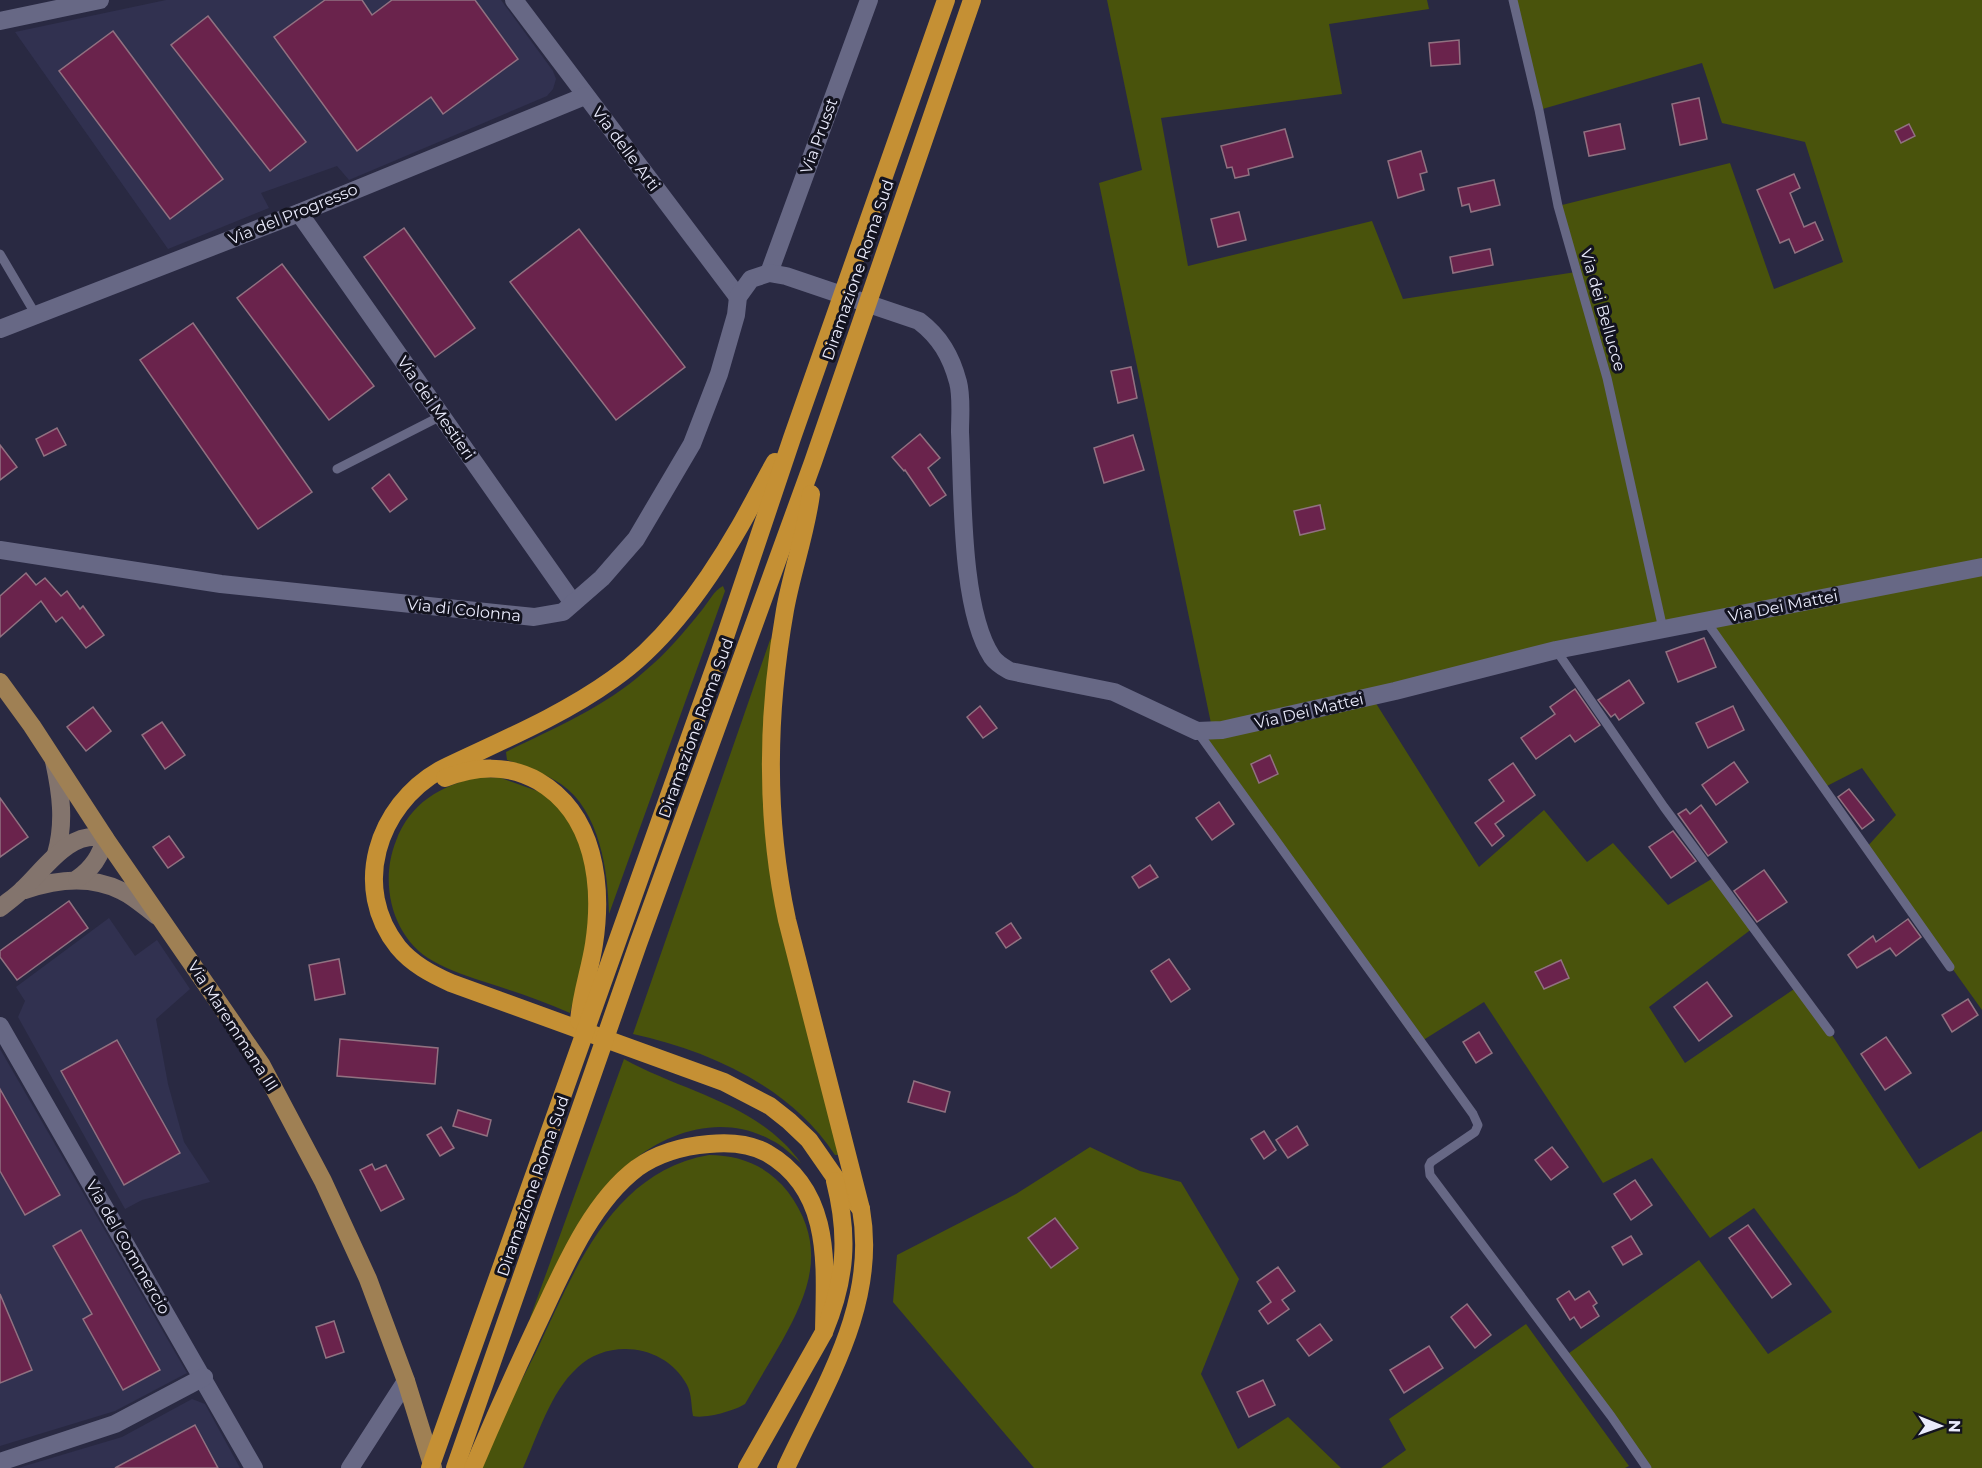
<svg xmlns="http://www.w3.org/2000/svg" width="1982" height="1468" font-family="Montserrat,sans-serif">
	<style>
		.built { fill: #313150 }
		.green { fill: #49530c }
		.building { fill: #6a234c; stroke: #917181; stroke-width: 1.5 }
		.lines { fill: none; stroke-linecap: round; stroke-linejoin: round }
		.lane { stroke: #676885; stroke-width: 9 }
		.street { stroke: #676885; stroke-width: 18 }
		.secondary { stroke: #83746d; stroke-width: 18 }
		.primary { stroke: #9f8054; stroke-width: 18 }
		.highway { stroke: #c59034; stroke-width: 18 }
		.labels { text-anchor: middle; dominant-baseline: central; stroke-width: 6; stroke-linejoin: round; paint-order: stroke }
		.street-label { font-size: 16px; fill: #eaebfc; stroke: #13131f }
	</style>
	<rect width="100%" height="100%" fill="#292942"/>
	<g class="built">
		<path d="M 166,0 L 501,0 L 553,71 L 556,79 L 553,89 L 547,96 L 349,180 L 337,166 L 261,193 L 269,208 L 168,249 L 15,32 Z"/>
		<path d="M 109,918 L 135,956 L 157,940 L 190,989 L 156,1019 L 168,1084 L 184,1142 L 210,1182 L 142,1200 L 125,1209 L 18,1017 L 25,1001 L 16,987 Z"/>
		<path d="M 0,1049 L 187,1373 L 115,1411 L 0,1446 Z"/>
		<path d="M 192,1399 L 205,1404 L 240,1468 L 18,1468 L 122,1437 Z"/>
	</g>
	<g class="green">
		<path d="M 1107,0 L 1427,0 L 1429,9 L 1329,24 L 1342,94 L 1161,118 L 1188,266 L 1372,221 L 1403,299 L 1576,272 L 1558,206 L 1730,163 L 1774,289 L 1843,262 L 1805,142 L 1722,123 L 1702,63 L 1539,110 L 1513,0 L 1982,0 L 1982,1010 L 1866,848 L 1896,815 L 1862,768 L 1823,788 L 1706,621 L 1372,697 L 1479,867 L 1544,810 L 1587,862 L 1613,843 L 1668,905 L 1715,877 L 1753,928 L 1649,1007 L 1685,1063 L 1797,987 L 1830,1032 L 1919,1169 L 1982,1131 L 1982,1468 L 1647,1468 L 1565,1356 L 1699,1260 L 1768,1354 L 1832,1312 L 1754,1208 L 1710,1238 L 1652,1158 L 1603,1183 L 1484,1002 L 1417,1044 L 1207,743 L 1213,733 L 1099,183 L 1142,170 Z"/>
		<path d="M 723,586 L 725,591 L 609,914 C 608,871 600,811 561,784 C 544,773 526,767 507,760 L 506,752 C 554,728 605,707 645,671 C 667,653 684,632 702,610 C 708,603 714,590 723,586 Z"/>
		<path d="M 773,637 L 765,776 L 838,1155 L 835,1155 C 791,1087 710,1051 633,1034 L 770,640 Z"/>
		<path d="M 478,777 L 501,778 L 540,792 L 561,808 L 586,853 L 593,907 L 575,1004 L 572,1005 L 570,1013 C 543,1001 516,992 488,983 C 470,977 450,971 433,961 C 392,938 379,883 396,841 C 410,803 440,786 478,777 Z"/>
		<path d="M 624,1059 C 685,1093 758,1103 801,1163 C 792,1155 782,1145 771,1140 C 724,1114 670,1130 631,1162 L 533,1317 L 530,1318 Z"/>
		<path d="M 1090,1147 L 1140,1171 L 1181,1182 L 1239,1279 L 1201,1374 L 1238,1449 L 1288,1417 L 1341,1468 L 1034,1468 L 893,1302 L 897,1255 L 1016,1194 Z"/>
		<path d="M 709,1155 C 740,1155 768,1166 788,1192 C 827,1245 811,1289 782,1341 C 770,1362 757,1383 745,1404 C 734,1411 705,1419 693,1416 C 691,1405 692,1395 687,1385 C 666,1345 609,1337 577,1368 C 550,1393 538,1435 523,1468 L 481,1468 C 496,1428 517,1390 536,1352 C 574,1272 611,1172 709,1155 Z"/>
		<path d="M 1526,1324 L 1629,1466 L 1625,1468 L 1381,1468 L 1406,1450 L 1389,1419 Z"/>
	</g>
	<g class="building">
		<path d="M 325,0 L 362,0 L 372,15 L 392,0 L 475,0 L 518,59 L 443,114 L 431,97 L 357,151 L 274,37 Z"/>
		<path d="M 208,16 L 306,142 L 270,171 L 171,45 Z"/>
		<path d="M 113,31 L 223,179 L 170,219 L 59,71 Z"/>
		<path d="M 1459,40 L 1460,64 L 1431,66 L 1429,43 Z"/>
		<path d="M 1699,98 L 1707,139 L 1680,145 L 1672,104 Z"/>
		<path d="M 1620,124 L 1625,149 L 1589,156 L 1584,132 Z"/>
		<path d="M 1909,124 L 1915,136 L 1901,143 L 1895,131 Z"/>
		<path d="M 1285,129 L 1293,157 L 1248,169 L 1249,175 L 1235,178 L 1232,167 L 1227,168 L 1221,146 Z"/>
		<path d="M 1421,151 L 1427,172 L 1420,174 L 1424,190 L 1398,198 L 1388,161 Z"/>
		<path d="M 1794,174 L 1800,188 L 1790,193 L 1804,227 L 1815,222 L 1823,240 L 1795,253 L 1789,239 L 1780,243 L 1757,190 Z"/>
		<path d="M 1494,180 L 1500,205 L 1471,212 L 1469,204 L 1462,206 L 1458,188 Z"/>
		<path d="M 1239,212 L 1246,240 L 1218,247 L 1211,219 Z"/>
		<path d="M 404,228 L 475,328 L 435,357 L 364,257 Z"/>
		<path d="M 579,229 L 685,367 L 616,420 L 510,282 Z"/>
		<path d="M 1490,249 L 1493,265 L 1453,273 L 1450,257 Z"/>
		<path d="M 282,264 L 374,386 L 329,420 L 237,298 Z"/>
		<path d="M 193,323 L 312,492 L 258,529 L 140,360 Z"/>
		<path d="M 1131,367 L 1137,398 L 1118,403 L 1111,371 Z"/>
		<path d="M 57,428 L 66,445 L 44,456 L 36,439 Z"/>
		<path d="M 920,434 L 940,458 L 928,468 L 946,495 L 930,506 L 905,470 L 904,471 L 892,457 Z"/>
		<path d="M 1133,435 L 1144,470 L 1104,483 L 1094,448 Z"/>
		<path d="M 0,445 L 17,467 L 0,480 Z"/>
		<path d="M 389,474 L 407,499 L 390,512 L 372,488 Z"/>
		<path d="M 1320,505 L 1325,529 L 1300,535 L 1294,511 Z"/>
		<path d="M 26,573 L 36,585 L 45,578 L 61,596 L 67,591 L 80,609 L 83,606 L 104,635 L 86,648 L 62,617 L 56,622 L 41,601 L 0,637 L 0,596 Z"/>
		<path d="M 1704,638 L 1716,667 L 1678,682 L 1666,652 Z"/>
		<path d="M 1629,680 L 1644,703 L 1619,720 L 1615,714 L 1611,717 L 1598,700 Z"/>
		<path d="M 1575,689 L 1600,725 L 1575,742 L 1570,735 L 1536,759 L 1521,738 L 1555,714 L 1550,707 Z"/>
		<path d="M 980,706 L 997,728 L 983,738 L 967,717 Z"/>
		<path d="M 1733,706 L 1744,730 L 1708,748 L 1696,723 Z"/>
		<path d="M 93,707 L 111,731 L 86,751 L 67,727 Z"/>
		<path d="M 162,722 L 185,755 L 165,769 L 142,735 Z"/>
		<path d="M 1270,755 L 1278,774 L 1259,783 L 1251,764 Z"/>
		<path d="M 1734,762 L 1748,782 L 1716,805 L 1702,785 Z"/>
		<path d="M 1513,763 L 1535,795 L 1495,824 L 1504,836 L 1492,846 L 1475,823 L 1504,801 L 1489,780 Z"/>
		<path d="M 1849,789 L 1874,820 L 1862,829 L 1838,797 Z"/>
		<path d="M 0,798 L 28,837 L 0,857 Z"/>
		<path d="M 1219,802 L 1234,824 L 1212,840 L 1196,818 Z"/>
		<path d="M 1701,805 L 1727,842 L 1708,856 L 1678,814 L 1686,809 L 1690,814 Z"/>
		<path d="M 1673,831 L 1696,861 L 1671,878 L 1649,847 Z"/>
		<path d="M 169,836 L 184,857 L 168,868 L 153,847 Z"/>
		<path d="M 1150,865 L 1158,877 L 1139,888 L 1132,877 Z"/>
		<path d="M 1764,870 L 1787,902 L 1757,922 L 1734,891 Z"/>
		<path d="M 69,901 L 88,928 L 17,980 L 0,957 L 0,951 Z"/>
		<path d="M 1908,919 L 1921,937 L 1896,956 L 1890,948 L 1857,968 L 1848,955 L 1873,936 L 1876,942 Z"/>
		<path d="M 1011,923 L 1021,938 L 1006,948 L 996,933 Z"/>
		<path d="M 339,959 L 345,994 L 315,1000 L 309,965 Z"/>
		<path d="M 1169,959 L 1190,989 L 1171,1002 L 1151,971 Z"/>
		<path d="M 1561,960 L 1569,978 L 1544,989 L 1535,972 Z"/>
		<path d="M 1707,982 L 1732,1016 L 1699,1041 L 1674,1007 Z"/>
		<path d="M 1968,999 L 1978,1015 L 1952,1032 L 1942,1015 Z"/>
		<path d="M 1479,1032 L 1492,1053 L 1476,1063 L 1463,1042 Z"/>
		<path d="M 1886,1037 L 1911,1073 L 1885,1090 L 1861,1054 Z"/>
		<path d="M 340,1039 L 438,1048 L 435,1084 L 337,1076 Z"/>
		<path d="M 117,1040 L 180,1153 L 124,1185 L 61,1071 Z"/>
		<path d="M 914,1081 L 950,1092 L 945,1112 L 908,1102 Z"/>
		<path d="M 0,1089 L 60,1195 L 25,1215 L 0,1171 Z"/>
		<path d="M 458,1110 L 491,1120 L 487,1136 L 453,1126 Z"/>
		<path d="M 1297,1126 L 1308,1145 L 1288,1158 L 1276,1140 Z"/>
		<path d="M 441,1127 L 454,1148 L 440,1156 L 427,1135 Z"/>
		<path d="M 1264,1131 L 1276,1150 L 1264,1159 L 1251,1139 Z"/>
		<path d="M 1552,1147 L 1568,1167 L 1551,1180 L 1535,1160 Z"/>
		<path d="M 372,1164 L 375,1170 L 386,1165 L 404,1199 L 381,1211 L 360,1170 Z"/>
		<path d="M 1635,1180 L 1652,1205 L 1631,1220 L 1614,1194 Z"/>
		<path d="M 1055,1218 L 1078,1248 L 1051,1268 L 1028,1238 Z"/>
		<path d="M 1748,1225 L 1791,1284 L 1772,1298 L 1729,1238 Z"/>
		<path d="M 81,1230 L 160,1370 L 123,1390 L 83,1319 L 92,1314 L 53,1246 Z"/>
		<path d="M 1631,1236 L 1642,1254 L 1623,1265 L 1612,1247 Z"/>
		<path d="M 1278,1267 L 1295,1291 L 1282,1300 L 1289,1309 L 1268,1324 L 1259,1311 L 1271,1302 L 1257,1282 Z"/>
		<path d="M 1569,1291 L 1575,1300 L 1589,1291 L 1597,1303 L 1593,1306 L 1599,1316 L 1581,1328 L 1574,1317 L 1570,1320 L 1557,1299 Z"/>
		<path d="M 0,1294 L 32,1370 L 0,1383 Z"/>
		<path d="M 1467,1304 L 1491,1335 L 1475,1348 L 1451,1317 Z"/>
		<path d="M 334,1321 L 344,1352 L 326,1358 L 316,1327 Z"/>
		<path d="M 1320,1324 L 1332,1340 L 1309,1356 L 1297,1340 Z"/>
		<path d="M 1429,1346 L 1443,1368 L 1404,1393 L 1390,1370 Z"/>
		<path d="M 1263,1380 L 1275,1405 L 1249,1417 L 1237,1392 Z"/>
		<path d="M 195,1425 L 218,1468 L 115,1468 Z"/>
	</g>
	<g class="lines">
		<g class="lane">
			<path d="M 1513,0 L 1539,110 L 1558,206 L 1607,378 L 1663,629"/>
			<path d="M 0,254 L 36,315"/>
			<path d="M 337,469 L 441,416"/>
			<path d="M 1706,621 L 1950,967"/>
			<path d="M 1556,650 L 1664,807 L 1830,1032"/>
			<path d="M 1197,731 L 1473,1114 L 1478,1125 L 1475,1132 L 1431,1162 L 1429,1166 L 1430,1175 L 1611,1416 L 1647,1468"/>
		</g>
		<g class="street">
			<path d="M 514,0 L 738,297"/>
			<path d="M 0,21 L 100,0"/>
			<path d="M 299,213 L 573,603"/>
			<path d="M 769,273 L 869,0"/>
			<path d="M 0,329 L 299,213 L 585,96"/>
			<path d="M 0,550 L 221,584 L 534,617 L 563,612 L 602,578 L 636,539 L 692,444 L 719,374 L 736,315 L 738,297 L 751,279 L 769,273 L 786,276 L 919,321 C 940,337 951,356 958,382 C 962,397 960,416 960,432 C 963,491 960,609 992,657 C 997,664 1003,667 1010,671 L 1114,692 L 1197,731 L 1222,730 L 1395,691 L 1556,650 L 1982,567"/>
			<path d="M 0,1026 L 254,1468"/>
			<path d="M 0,1462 L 115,1424 L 204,1377"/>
			<path d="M 350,1468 L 406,1381"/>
		</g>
		<g class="secondary">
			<path d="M 54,761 C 61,793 65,823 56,854"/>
			<path d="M 25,890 C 57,879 91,875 122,891 C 135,897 146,908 157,916"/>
			<path d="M 0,908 C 7,902 15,897 22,890 C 45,869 69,829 105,838 C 101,856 92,869 77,879"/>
		</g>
		<path class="primary" d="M 0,682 L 32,726 L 105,838 L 261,1064 L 323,1181 L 368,1279 L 406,1381 L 433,1468"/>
		<g class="highway">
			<path d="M 775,462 C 763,483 752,505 740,526 C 709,580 665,643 613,679 C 560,717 498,742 440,770 C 377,806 351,888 398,947 C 412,964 431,974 451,983 L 724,1082 L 770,1106 L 789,1121 L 809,1140 L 834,1176 L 861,1209"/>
			<path d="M 445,778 C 475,766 508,764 538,781 C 595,814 603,885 594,944 C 590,970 581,995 579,1021"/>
			<path d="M 430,1468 L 719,655 L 792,438 L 946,0"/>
			<path d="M 455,1468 L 638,944 L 813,462 L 972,0"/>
			<path d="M 473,1468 C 493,1421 514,1374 536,1327 C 561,1275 589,1204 637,1168 C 658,1153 684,1146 709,1144 C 729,1142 749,1143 767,1153 C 833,1191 825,1266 824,1332"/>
			<path d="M 747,1468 L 824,1332 C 846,1279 849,1236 835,1181"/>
			<path d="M 786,1468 C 824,1386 878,1304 861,1209 L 787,920 C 765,818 767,712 785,610 C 792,571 806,533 811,494"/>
		</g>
	</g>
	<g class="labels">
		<g class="street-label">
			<text transform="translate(819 136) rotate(-70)">Via Prusst</text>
			<text transform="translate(626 149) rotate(53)">Via delle Arti</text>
			<text transform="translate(293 214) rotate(-22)">Via del Progresso</text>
			<text transform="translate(858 270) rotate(-71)">Diramazione Roma Sud</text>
			<text transform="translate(1603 310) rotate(74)">Via dei Bellucce</text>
			<text transform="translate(436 408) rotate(55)">Via dei Mestieri</text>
			<text transform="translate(1783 606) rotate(-11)">Via Dei Mattei</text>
			<text transform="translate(464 610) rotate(6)">Via di Colonna</text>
			<text transform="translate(1309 711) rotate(-13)">Via Dei Mattei</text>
			<text transform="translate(696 728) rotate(-70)">Diramazione Roma Sud</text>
			<text transform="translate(233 1026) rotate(57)">Via Maremmana III</text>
			<text transform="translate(533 1186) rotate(-71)">Diramazione Roma Sud</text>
			<text transform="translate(128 1247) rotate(60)">Via del Commercio</text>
		</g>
	</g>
	<g transform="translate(1940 1426) rotate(91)" stroke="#13131f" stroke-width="4.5" paint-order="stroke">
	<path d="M0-4.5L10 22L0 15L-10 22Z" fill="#eaebfc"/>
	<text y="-9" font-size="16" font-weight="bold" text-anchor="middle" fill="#eaebfc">N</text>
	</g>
</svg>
